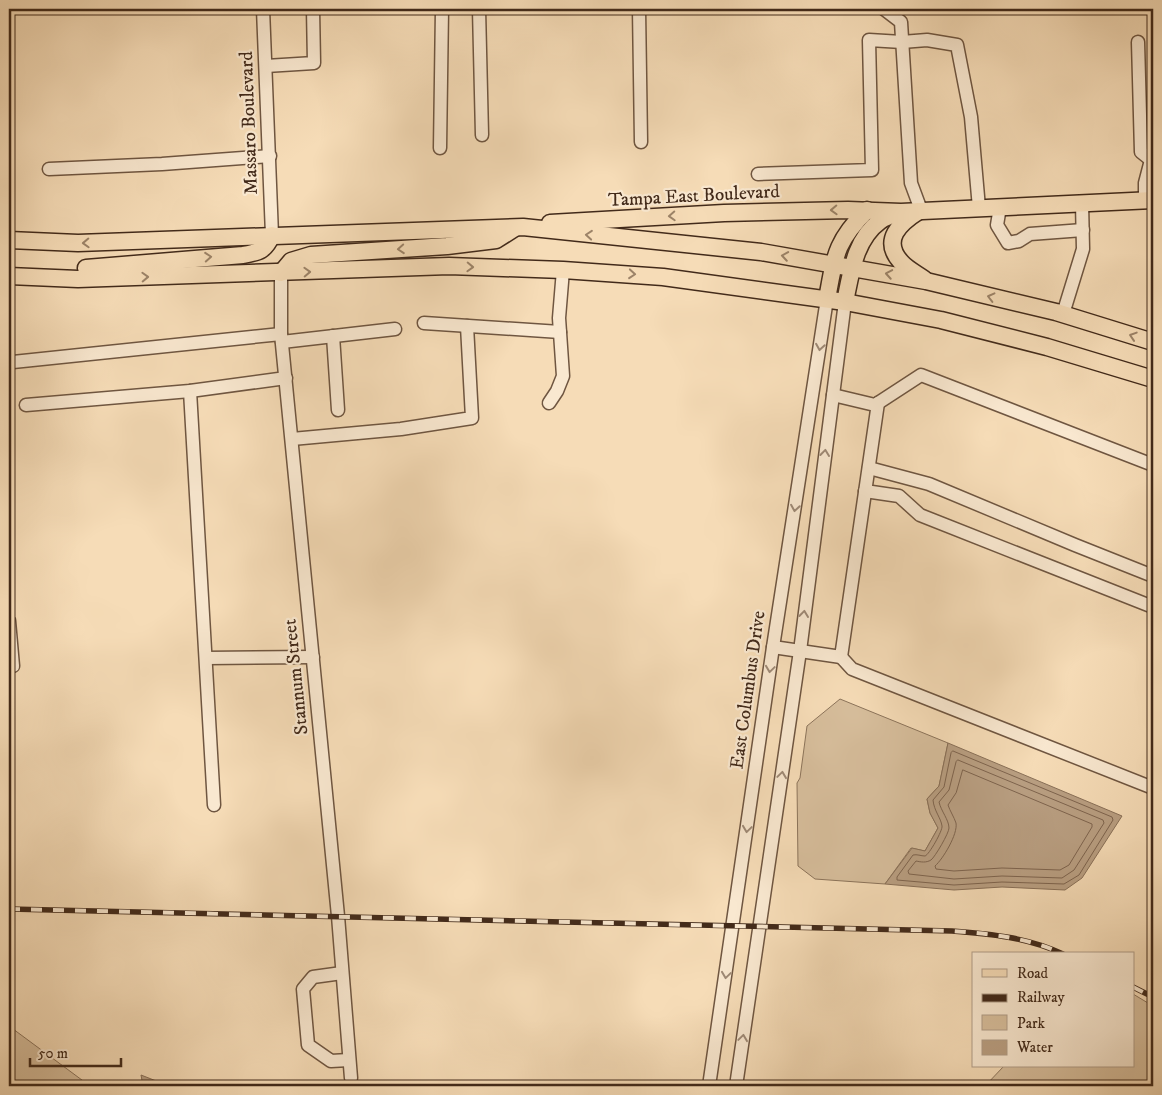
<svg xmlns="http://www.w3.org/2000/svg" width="1162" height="1095" font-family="'IM FELL DW Pica',serif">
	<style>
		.green { fill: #d7be9c; stroke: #8c745b }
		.water { fill: #b99f82; stroke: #897058 }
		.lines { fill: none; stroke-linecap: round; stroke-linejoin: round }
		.shore { stroke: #7e644e; stroke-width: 1 }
		.minor-casing { stroke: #6f5641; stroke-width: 15 }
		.major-casing { stroke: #422a1a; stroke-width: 19 }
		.minor { stroke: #f9e8d0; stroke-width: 12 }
		.major { stroke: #f6dcb7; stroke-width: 16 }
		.rail-casing { stroke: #422a1a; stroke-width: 5.5 }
		.rail { stroke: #f9e8d0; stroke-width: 4; stroke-dasharray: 11; stroke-linecap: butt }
		.oneway { stroke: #9c8368 }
		.oneway2 { stroke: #9e8975 }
		.labels { text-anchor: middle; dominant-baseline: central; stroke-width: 4.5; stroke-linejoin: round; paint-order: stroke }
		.street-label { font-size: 19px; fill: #422a1a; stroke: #f9e8d0 }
	</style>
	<rect width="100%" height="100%" fill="#f6dcb7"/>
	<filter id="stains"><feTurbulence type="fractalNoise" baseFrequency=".004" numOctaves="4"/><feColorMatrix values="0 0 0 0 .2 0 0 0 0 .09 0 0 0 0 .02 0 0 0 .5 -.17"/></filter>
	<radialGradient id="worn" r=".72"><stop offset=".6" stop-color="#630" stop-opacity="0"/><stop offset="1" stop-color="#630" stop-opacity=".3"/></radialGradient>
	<g class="green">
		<path d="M 840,699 L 948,743 L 939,786 L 927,799 L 930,813 L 938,828 L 925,851 L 911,848 L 885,884 L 815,879 L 798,866 L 797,783 L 800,778 L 807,726 Z"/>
		<path d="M 1133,994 L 1153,1006 L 1153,1086 L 985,1086 L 1004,1066 L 1133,1066 Z"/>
		<path d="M 9,1026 L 90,1086 L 9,1086 Z"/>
	</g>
	<g class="water">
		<path d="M 948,743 L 1122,816 L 1082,878 L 1065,890 L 1002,887 L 954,890 L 885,884 L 912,848 L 925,851 L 938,828 L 930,813 L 927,799 L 939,786 Z"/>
		<path d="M 141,1075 L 169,1086 L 143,1086 Z"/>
	</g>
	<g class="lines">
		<g class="shore">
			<path d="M 953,751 L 1112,817 L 1113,820 L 1079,875 L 1064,884 L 1002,882 L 954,885 L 897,880 L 897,877 L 913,855 C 917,854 921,856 925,856 C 929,855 943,830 942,826 C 941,818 934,811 933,800 L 944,787 L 951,753 Z"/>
			<path d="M 958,760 L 1103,820 L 1104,823 L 1074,870 L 1062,878 L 1002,876 L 954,879 L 909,874 L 908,871 L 916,861 C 921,862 926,863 931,860 C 935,857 949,833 949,828 C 949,820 941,811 939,802 L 949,790 L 956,762 Z"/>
			<path d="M 963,770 L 1092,824 L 1092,827 L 1069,865 L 1060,870 L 1002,868 L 954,871 L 936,869 L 935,866 C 943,859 958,834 956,823 C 954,817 950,811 948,805 L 956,793 Z"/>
		</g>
		<g class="minor-casing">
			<g id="minor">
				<path d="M 263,9 L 272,235"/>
				<path d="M 479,9 L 482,135"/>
				<path d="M 639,9 L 641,142"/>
				<path d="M 884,9 L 901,22 L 911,183 L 921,210"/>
				<path d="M 1138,42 L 1141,152 L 1151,160"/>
				<path d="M 266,66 L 314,63 L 313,9"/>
				<path d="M 440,148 L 442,9"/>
				<path d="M 49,169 L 162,164 L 270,156"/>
				<path d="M 758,174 L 872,170 L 869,40 L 902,42 L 927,40 L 957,45 L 971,117 L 979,208"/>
				<path d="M 1145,200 L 1145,183 L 1151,160 L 1153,160"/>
				<path d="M 1000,207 L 997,225 L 1008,243 L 1019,241 L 1030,234 L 1083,230"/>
				<path d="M 281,273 L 281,334 L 338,916 L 351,1078"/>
				<path d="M 1063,314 L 1083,249 L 1082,203"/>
				<path d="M 424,323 L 560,332"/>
				<path d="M 333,336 L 338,410"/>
				<path d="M 282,342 L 395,329"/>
				<path d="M 13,362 L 281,334"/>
				<path d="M 190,391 L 214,805"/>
				<path d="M 833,395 L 875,405 L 921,375 L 1153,465"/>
				<path d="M 549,403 L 557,391 L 563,376 L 559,318 L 563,270"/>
				<path d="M 26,405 L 190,391 L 286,378"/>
				<path d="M 292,439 L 401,429 L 472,418 L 467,326"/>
				<path d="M 869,468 L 929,484 L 1075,545 L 1153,576"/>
				<path d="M 865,491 L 899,496 L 920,515 L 1153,607"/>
				<path d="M 9,621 L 13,666 L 9,667"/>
				<path d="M 773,647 L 841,657 L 878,403"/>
				<path d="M 841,657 L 852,669 L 1153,788"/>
				<path d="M 206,658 L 313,657"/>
				<path d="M 342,973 L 313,977 L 303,989 L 308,1045 L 331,1061 L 349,1060"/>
				<path d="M 709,1086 L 773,647 L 827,299"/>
				<path d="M 736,1086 L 800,651 L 845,302"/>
			</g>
		</g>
		<g class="major-casing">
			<g id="major">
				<path d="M 919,211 C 900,223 881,240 901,262 C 907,269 917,274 924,279"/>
				<path d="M 550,223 L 724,213 L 848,210 L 901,212 L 1153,200"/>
				<path d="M 9,240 L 78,243 L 523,227 L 761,252 L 926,281 L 1056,312 L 1153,342"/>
				<path d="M 86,268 L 243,255 C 259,252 265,251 272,235"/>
				<path d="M 281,273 L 291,261 L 311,255 L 447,246 L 496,240 L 515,228"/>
				<path d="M 9,276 L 78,279 L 449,266 L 563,270 L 663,277 L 845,302 L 941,320 L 1047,347 L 1153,379"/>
				<path d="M 827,299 C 835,256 835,242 867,210"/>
				<path d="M 845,302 C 851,273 855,239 880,221 C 885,217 892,215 898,213"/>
			</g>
		</g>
		<use href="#minor" class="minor"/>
		<use href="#major" class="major"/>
		<g class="rail-casing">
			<g id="rail">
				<path d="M 9,909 L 952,931 C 990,934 1027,937 1063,954"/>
				<path d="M 1133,987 L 1153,997"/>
			</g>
		</g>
		<use href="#rail" class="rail"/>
	</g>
	<defs><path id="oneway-chevron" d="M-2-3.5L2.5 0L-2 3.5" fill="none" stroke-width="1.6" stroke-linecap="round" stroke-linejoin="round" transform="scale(1.25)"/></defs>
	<g class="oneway">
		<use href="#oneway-chevron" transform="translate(834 210) rotate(178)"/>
		<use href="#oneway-chevron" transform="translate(672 216) rotate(177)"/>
		<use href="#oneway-chevron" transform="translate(589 235) rotate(-175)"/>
		<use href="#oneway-chevron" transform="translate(86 243) rotate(178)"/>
		<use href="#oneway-chevron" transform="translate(401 249) rotate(176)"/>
		<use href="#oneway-chevron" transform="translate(785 256) rotate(-171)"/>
		<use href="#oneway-chevron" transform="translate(208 257) rotate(-4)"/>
		<use href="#oneway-chevron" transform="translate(470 267) rotate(2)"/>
		<use href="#oneway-chevron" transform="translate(307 272) rotate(-2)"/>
		<use href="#oneway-chevron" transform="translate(632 274) rotate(5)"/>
		<use href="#oneway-chevron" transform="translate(889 274) rotate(-170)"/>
		<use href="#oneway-chevron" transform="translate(145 277) rotate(-2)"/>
		<use href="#oneway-chevron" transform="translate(991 297) rotate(-166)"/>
		<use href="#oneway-chevron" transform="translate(1133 336) rotate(-162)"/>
	</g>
	<g class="oneway2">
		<use href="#oneway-chevron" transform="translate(820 347) rotate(99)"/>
		<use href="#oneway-chevron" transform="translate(825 453) rotate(-83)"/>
		<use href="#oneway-chevron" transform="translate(795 508) rotate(99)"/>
		<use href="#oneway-chevron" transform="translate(804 614) rotate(-83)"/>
		<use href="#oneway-chevron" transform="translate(770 669) rotate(98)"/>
		<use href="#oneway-chevron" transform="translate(782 775) rotate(-82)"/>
		<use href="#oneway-chevron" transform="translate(747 829) rotate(98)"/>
		<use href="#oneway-chevron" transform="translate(726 975) rotate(98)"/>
		<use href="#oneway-chevron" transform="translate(743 1038) rotate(-82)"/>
	</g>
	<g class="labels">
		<g class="street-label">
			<text transform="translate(249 123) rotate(-92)">Massaro Boulevard</text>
			<text transform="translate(694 196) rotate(-3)">Tampa East Boulevard</text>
			<text transform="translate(296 677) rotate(-96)">Stannum Street</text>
			<text transform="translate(748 690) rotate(-82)">East Columbus Drive</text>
		</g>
	</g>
	<rect width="1162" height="1095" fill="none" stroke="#f6dcb7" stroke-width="30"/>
	<rect x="10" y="10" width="1142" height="1075" fill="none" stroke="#422a1a" stroke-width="2.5"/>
	<rect x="15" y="15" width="1132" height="1065" fill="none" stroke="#422a1a"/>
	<rect x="972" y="952" width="162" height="115" fill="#f9e8d0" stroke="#b09c87"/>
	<rect x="982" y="969" width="25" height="8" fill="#f6dcb7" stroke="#b09c87"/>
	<text x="1017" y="978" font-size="15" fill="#422a1a">Road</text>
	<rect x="982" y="994" width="25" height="8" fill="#422a1a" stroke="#b09c87"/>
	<text x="1017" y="1002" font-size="15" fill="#422a1a">Railway</text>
	<rect x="982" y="1015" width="25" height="15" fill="#d7be9c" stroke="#b09c87"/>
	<text x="1017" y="1028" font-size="15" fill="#422a1a">Park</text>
	<rect x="982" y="1040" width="25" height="15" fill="#b99f82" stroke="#b09c87"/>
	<text x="1017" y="1052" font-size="15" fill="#422a1a">Water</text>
	<path d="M30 1058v8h91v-8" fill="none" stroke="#422a1a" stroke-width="2.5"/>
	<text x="38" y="1058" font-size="15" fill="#422a1a" stroke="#f9e8d0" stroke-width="4" paint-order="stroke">50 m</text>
	<rect width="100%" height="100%" filter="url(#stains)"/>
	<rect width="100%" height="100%" fill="url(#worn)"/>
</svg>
